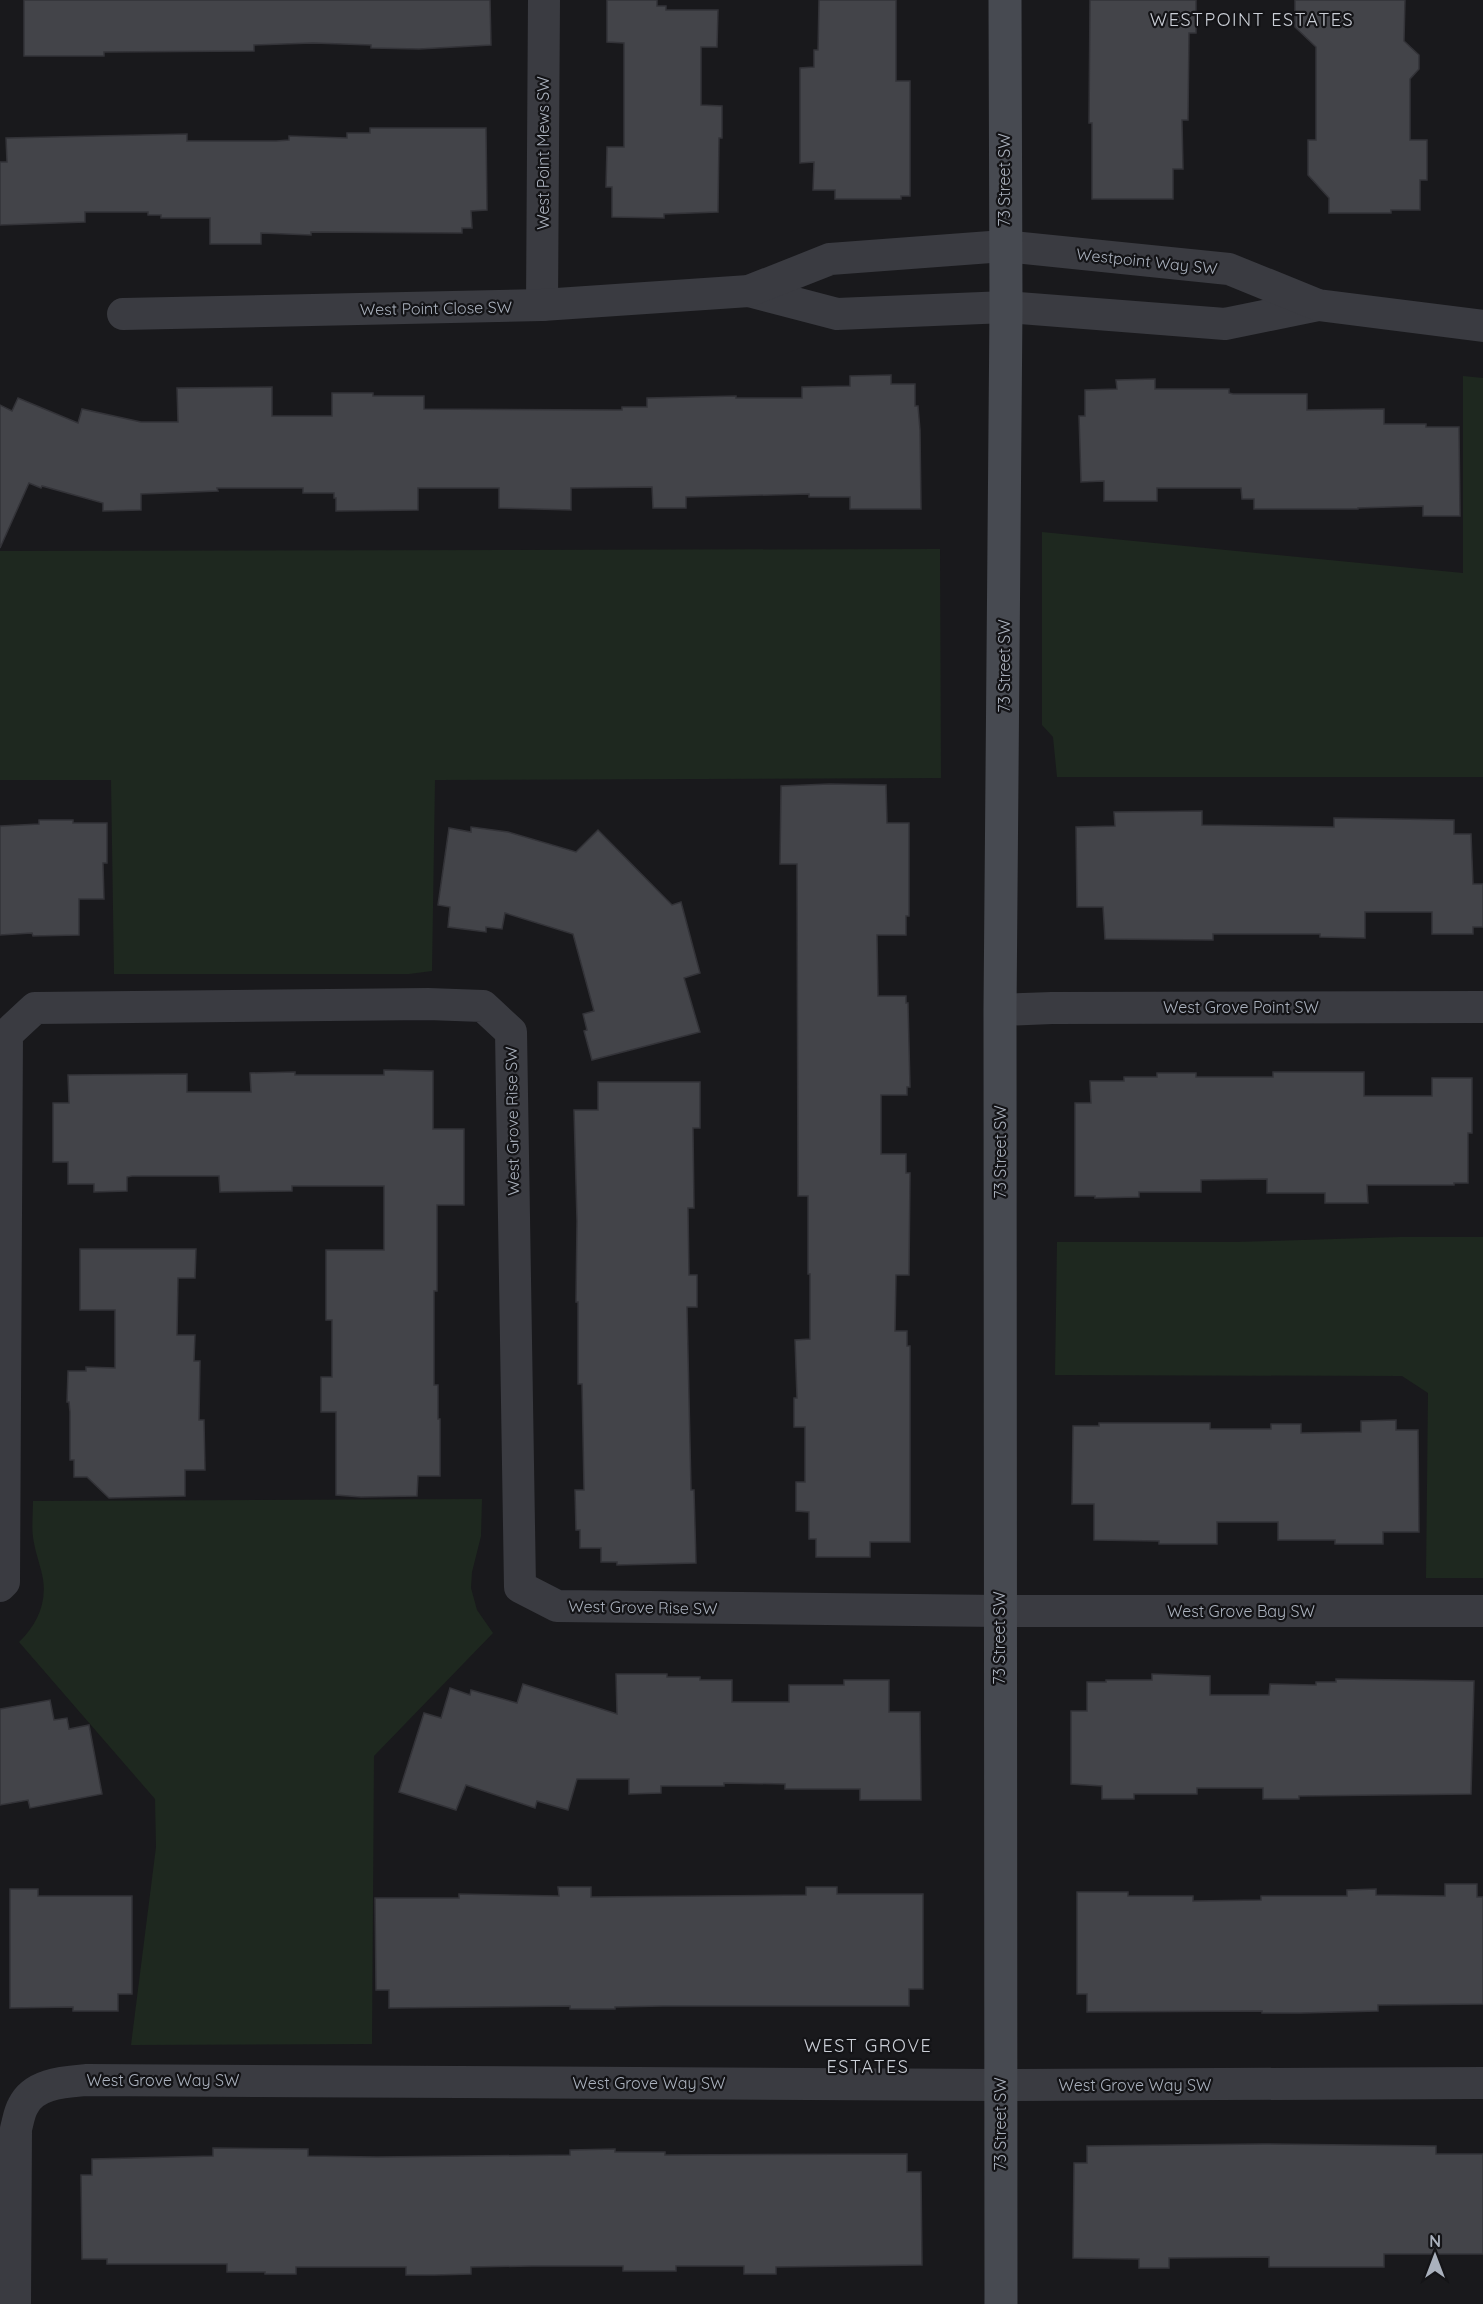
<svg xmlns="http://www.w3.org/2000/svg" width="1483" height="2304" font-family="Quicksand,sans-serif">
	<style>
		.green { fill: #1e281f }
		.building { fill: #434449; stroke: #333338; stroke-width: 1.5 }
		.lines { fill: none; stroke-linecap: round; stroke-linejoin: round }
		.street { stroke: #3a3b41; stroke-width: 32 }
		.secondary { stroke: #474a51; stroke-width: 33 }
		.labels { text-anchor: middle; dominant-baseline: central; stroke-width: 4.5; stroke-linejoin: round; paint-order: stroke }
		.street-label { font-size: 16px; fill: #aab1bd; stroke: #141417 }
		.neighbourhood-label { font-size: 18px; letter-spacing: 1.5px; fill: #ccd0d8; stroke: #141417 }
	</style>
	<rect width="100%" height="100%" fill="#19191c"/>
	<g class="green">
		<path d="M 1463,376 L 1483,378 L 1483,777 L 1057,777 L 1053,737 L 1042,725 L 1042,532 L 1463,573 Z"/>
		<path d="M 940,549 L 941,778 L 435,780 L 432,971 L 409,974 L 114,974 L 111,780 L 0,780 L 0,551 Z"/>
		<path d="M 1400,1237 L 1483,1237 L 1483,1578 L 1426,1578 L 1428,1393 L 1402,1376 L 1055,1375 L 1057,1242 L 1235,1242 Z"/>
		<path d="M 482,1499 L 481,1536 L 472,1572 L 471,1588 L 477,1610 L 493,1633 L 374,1756 L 372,2044 L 131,2045 L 156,1847 L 155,1799 L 19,1642 C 36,1626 47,1604 43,1579 C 41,1567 36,1555 34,1543 C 31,1529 33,1515 33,1501 Z"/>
	</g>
	<g class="building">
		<path d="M 24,0 L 490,0 L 491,45 L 419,49 L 371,48 L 371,45 L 313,43 L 254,45 L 254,51 L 104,52 L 104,56 L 24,56 Z"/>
		<path d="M 607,0 L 657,0 L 657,6 L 666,6 L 666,10 L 718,10 L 717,47 L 701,47 L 701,105 L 722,106 L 722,138 L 719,138 L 718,212 L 664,214 L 664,218 L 612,217 L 612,187 L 606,187 L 607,147 L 624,147 L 624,43 L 607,42 Z"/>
		<path d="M 819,0 L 896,0 L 896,81 L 910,81 L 910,196 L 901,196 L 901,199 L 835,199 L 835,190 L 813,190 L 814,162 L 800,163 L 800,68 L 814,67 L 814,50 L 818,50 Z"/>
		<path d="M 1090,0 L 1196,0 L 1196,33 L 1189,33 L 1188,120 L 1182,120 L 1183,169 L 1173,169 L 1173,199 L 1092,199 L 1092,123 L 1089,123 Z"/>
		<path d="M 1295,0 L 1405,0 L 1404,41 L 1419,55 L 1419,69 L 1410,79 L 1410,140 L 1427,140 L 1427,180 L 1420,180 L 1420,210 L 1391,210 L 1391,213 L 1329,213 L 1329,198 L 1308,175 L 1308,140 L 1316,140 L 1316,47 L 1295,27 Z"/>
		<path d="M 370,128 L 486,128 L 487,210 L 471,211 L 472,228 L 462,228 L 462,233 L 311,232 L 311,235 L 261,233 L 261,244 L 210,244 L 210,218 L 161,218 L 161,215 L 148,215 L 148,212 L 85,212 L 85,222 L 0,225 L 0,162 L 7,162 L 6,138 L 187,134 L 187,141 L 276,141 L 289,140 L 289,136 L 347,138 L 347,133 L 370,133 Z"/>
		<path d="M 891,375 L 891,384 L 915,384 L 915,406 L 918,406 L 920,430 L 921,509 L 850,509 L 850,497 L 809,497 L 809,494 L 686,497 L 686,508 L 653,508 L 652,487 L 571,488 L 571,510 L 499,508 L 499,488 L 418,488 L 418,510 L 336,511 L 336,498 L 334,498 L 334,493 L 303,493 L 303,488 L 217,488 L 218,491 L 141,494 L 141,510 L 103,511 L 103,503 L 42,486 L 41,488 L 29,483 L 0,548 L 0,405 L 12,411 L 18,398 L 78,423 L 82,409 L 141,422 L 178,422 L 177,388 L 272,387 L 272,416 L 332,416 L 332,393 L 373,393 L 373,396 L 424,396 L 424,409 L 618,410 L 622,410 L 622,407 L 647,407 L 647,398 L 736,396 L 736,398 L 802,398 L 802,387 L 850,386 L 850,376 Z"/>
		<path d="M 1155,379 L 1155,389 L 1229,389 L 1229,393 L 1233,394 L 1307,394 L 1307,410 L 1384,409 L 1384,424 L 1426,424 L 1426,427 L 1459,427 L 1460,516 L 1423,516 L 1423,506 L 1358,508 L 1358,509 L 1254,509 L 1254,499 L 1242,499 L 1241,488 L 1157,488 L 1157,501 L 1104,501 L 1104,481 L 1081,482 L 1079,416 L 1085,416 L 1085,390 L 1117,389 L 1116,380 Z"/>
		<path d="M 829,784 L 886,785 L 887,823 L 909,823 L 909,916 L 906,916 L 906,935 L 877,935 L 878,996 L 906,996 L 906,1003 L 908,1003 L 910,1087 L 907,1087 L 907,1095 L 881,1095 L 881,1154 L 906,1154 L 906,1173 L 910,1173 L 909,1275 L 896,1275 L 895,1331 L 907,1331 L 907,1346 L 910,1346 L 910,1542 L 870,1542 L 870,1557 L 816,1557 L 816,1539 L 809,1539 L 809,1512 L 796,1511 L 796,1482 L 805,1482 L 805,1427 L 794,1427 L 794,1398 L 797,1398 L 795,1340 L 810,1339 L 810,1274 L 808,1274 L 808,1196 L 798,1196 L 797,864 L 780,864 L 781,786 Z"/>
		<path d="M 1202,811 L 1202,825 L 1334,827 L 1334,818 L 1454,820 L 1454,834 L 1471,834 L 1473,884 L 1483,884 L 1483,927 L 1473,927 L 1473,934 L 1432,934 L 1432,912 L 1365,912 L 1365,938 L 1320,937 L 1320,934 L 1213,934 L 1213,940 L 1105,939 L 1103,907 L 1077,907 L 1076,827 L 1115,826 L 1114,812 Z"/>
		<path d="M 39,820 L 73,820 L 73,823 L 107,823 L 107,863 L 103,863 L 104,899 L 79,899 L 79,935 L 33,936 L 32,933 L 0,935 L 0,826 L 39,824 Z"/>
		<path d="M 471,827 L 508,832 L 576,852 L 598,830 L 672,905 L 681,902 L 700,973 L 684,978 L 700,1032 L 592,1060 L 584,1031 L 587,1030 L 583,1014 L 594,1011 L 573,934 L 505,913 L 502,929 L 486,927 L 486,932 L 448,927 L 450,907 L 438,905 L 449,828 L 471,832 Z"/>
		<path d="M 384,1070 L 433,1071 L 433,1129 L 464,1129 L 464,1205 L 437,1205 L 437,1291 L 434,1291 L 434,1385 L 438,1385 L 438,1419 L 440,1419 L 440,1476 L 418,1476 L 417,1496 L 361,1497 L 336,1495 L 336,1412 L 321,1412 L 321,1377 L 332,1377 L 332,1320 L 326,1320 L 326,1250 L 384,1250 L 384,1186 L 292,1186 L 292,1191 L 220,1192 L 219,1176 L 132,1176 L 127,1177 L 127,1191 L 94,1192 L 94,1184 L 68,1184 L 68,1162 L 53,1162 L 53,1103 L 69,1103 L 68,1075 L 187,1074 L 187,1092 L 251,1092 L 250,1073 L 295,1072 L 295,1075 L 384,1075 Z"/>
		<path d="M 1273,1072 L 1364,1072 L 1364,1096 L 1432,1096 L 1432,1078 L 1472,1078 L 1472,1133 L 1468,1133 L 1468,1183 L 1454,1183 L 1454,1185 L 1367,1185 L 1368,1203 L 1325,1203 L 1325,1193 L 1267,1193 L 1267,1179 L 1201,1180 L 1201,1192 L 1139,1192 L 1139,1197 L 1095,1198 L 1095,1196 L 1075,1196 L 1075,1103 L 1091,1103 L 1090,1081 L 1124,1081 L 1124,1077 L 1157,1077 L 1157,1073 L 1196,1073 L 1196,1077 L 1273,1077 Z"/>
		<path d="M 598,1082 L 700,1082 L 700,1128 L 693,1128 L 694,1208 L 688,1208 L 689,1275 L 697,1275 L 697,1307 L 687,1307 L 691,1490 L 694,1490 L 696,1563 L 617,1565 L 617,1562 L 601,1562 L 601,1548 L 580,1548 L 580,1530 L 576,1530 L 575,1490 L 584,1490 L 582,1384 L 578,1384 L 578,1302 L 576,1302 L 577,1221 L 574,1110 L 598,1110 Z"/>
		<path d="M 80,1249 L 196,1249 L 195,1278 L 178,1278 L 177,1335 L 195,1335 L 194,1361 L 200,1361 L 199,1420 L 204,1420 L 205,1470 L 185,1470 L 185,1496 L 109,1498 L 87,1477 L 74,1477 L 74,1460 L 70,1460 L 70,1412 L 69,1402 L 67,1402 L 68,1371 L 86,1371 L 86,1367 L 115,1368 L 115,1310 L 80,1310 Z"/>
		<path d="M 1396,1420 L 1396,1430 L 1418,1430 L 1419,1532 L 1383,1532 L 1383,1544 L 1335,1544 L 1335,1540 L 1278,1540 L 1278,1522 L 1217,1522 L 1217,1544 L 1159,1544 L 1159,1541 L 1094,1540 L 1094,1504 L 1072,1504 L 1073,1426 L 1099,1426 L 1099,1423 L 1210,1423 L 1210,1429 L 1271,1429 L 1271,1424 L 1301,1424 L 1301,1433 L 1361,1432 L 1361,1421 Z"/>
		<path d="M 616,1674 L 667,1674 L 667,1677 L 700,1677 L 700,1680 L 732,1680 L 732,1702 L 789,1702 L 789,1685 L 844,1685 L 844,1680 L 889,1680 L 889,1712 L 920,1712 L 921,1800 L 860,1800 L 860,1789 L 785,1789 L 785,1784 L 724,1783 L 724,1786 L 661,1786 L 661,1793 L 629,1794 L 629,1779 L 577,1779 L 568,1810 L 537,1801 L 535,1808 L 466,1785 L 456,1810 L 399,1792 L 424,1713 L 441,1718 L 450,1688 L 470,1695 L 471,1690 L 517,1703 L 523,1684 L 617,1714 Z"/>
		<path d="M 1152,1674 L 1210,1676 L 1210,1695 L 1269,1695 L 1270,1684 L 1316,1685 L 1316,1682 L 1336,1682 L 1336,1679 L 1474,1681 L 1471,1794 L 1299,1796 L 1299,1799 L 1263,1799 L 1263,1788 L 1197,1788 L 1197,1794 L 1134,1794 L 1134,1799 L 1102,1799 L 1102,1786 L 1071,1784 L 1071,1711 L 1087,1711 L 1087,1682 L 1106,1682 L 1106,1680 L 1152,1680 Z"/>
		<path d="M 50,1700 L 54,1720 L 67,1718 L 69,1729 L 89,1725 L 102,1794 L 30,1808 L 28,1800 L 0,1805 L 0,1709 Z"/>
		<path d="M 1445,1884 L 1477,1884 L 1477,1897 L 1483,1897 L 1483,2004 L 1378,2005 L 1378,2011 L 1301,2013 L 1262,2013 L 1262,2011 L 1087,2012 L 1087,1994 L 1077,1994 L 1077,1892 L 1128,1892 L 1128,1896 L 1193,1896 L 1193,1901 L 1261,1900 L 1261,1896 L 1347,1896 L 1347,1890 L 1376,1889 L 1376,1895 L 1445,1896 Z"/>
		<path d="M 558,1887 L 591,1887 L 591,1897 L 806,1895 L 806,1887 L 837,1887 L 837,1894 L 923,1894 L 923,1989 L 909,1989 L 909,2006 L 663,2006 L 615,2007 L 615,2009 L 570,2009 L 570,2006 L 389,2008 L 389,1990 L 376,1990 L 375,1898 L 459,1898 L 459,1894 L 559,1896 Z"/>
		<path d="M 10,1889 L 38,1889 L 38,1896 L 132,1896 L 132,1994 L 118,1994 L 118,2011 L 73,2011 L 73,2007 L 10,2008 Z"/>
		<path d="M 1262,2144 L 1436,2146 L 1436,2154 L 1483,2154 L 1483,2254 L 1384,2254 L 1384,2267 L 1269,2267 L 1269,2257 L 1169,2258 L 1169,2268 L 1139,2268 L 1139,2259 L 1073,2258 L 1074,2163 L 1087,2163 L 1087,2146 Z"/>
		<path d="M 213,2148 L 308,2149 L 308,2156 L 377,2157 L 570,2155 L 570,2150 L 615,2149 L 615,2152 L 665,2152 L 665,2155 L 907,2154 L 907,2172 L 921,2172 L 922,2265 L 776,2267 L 776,2274 L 744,2274 L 744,2266 L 676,2266 L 676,2271 L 623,2271 L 623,2266 L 532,2266 L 471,2267 L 471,2274 L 435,2275 L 406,2275 L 406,2267 L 296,2267 L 296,2274 L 265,2274 L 265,2272 L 227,2272 L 227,2264 L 107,2264 L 107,2259 L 82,2259 L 81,2175 L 92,2175 L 92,2159 L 213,2156 Z"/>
	</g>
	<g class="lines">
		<g class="street">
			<path d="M 749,291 L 837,314 L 1006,307 L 1225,324 L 1318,305"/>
			<path d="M 542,305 L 544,0"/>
			<path d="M 123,314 L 542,305 L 749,291 L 830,259 L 1004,246 L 1229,269 L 1318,305 L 1483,326"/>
			<path d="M 1000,1010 L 1052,1008 L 1483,1007"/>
			<path d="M 0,1586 L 4,1582 L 7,1034 L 35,1008 L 428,1004 L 483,1006 L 511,1032 L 520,1587 L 557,1606 L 999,1611 L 1483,1611"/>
			<path d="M 15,2304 L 16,2129 C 18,2122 19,2113 23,2106 C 34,2083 65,2082 87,2080 L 1000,2085 L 1483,2083"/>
		</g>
		<path class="secondary" d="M 1001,2304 L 1000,1010 L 1006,307 L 1005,0"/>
	</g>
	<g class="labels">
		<g class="street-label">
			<text transform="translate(543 153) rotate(-90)">West Point Mews SW</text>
			<text transform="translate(1004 180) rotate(-90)">73 Street SW</text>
			<text transform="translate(1147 261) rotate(6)">Westpoint Way SW</text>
			<text transform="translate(436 308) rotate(-1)">West Point Close SW</text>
			<text transform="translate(1004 666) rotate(-90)">73 Street SW</text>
			<text x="1241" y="1007">West Grove Point SW</text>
			<text transform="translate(512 1121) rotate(-91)">West Grove Rise SW</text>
			<text transform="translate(1000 1152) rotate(-90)">73 Street SW</text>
			<text transform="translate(643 1607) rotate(1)">West Grove Rise SW</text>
			<text x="1241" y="1611">West Grove Bay SW</text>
			<text transform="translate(999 1638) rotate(-90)">73 Street SW</text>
			<text x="163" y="2080">West Grove Way SW</text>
			<text x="649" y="2083">West Grove Way SW</text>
			<text x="1135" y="2085">West Grove Way SW</text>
			<text transform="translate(1000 2124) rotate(-90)">73 Street SW</text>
		</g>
		<g class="neighbourhood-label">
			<text x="1252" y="19">WESTPOINT ESTATES</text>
			<text x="868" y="2045">WEST GROVE<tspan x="868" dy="21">ESTATES</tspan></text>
		</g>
	</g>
	<g transform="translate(1435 2256)" stroke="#141417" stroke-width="4.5" paint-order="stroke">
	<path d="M0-4.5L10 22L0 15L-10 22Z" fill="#aab1bd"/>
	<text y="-9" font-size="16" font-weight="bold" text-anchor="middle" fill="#aab1bd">N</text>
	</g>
</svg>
